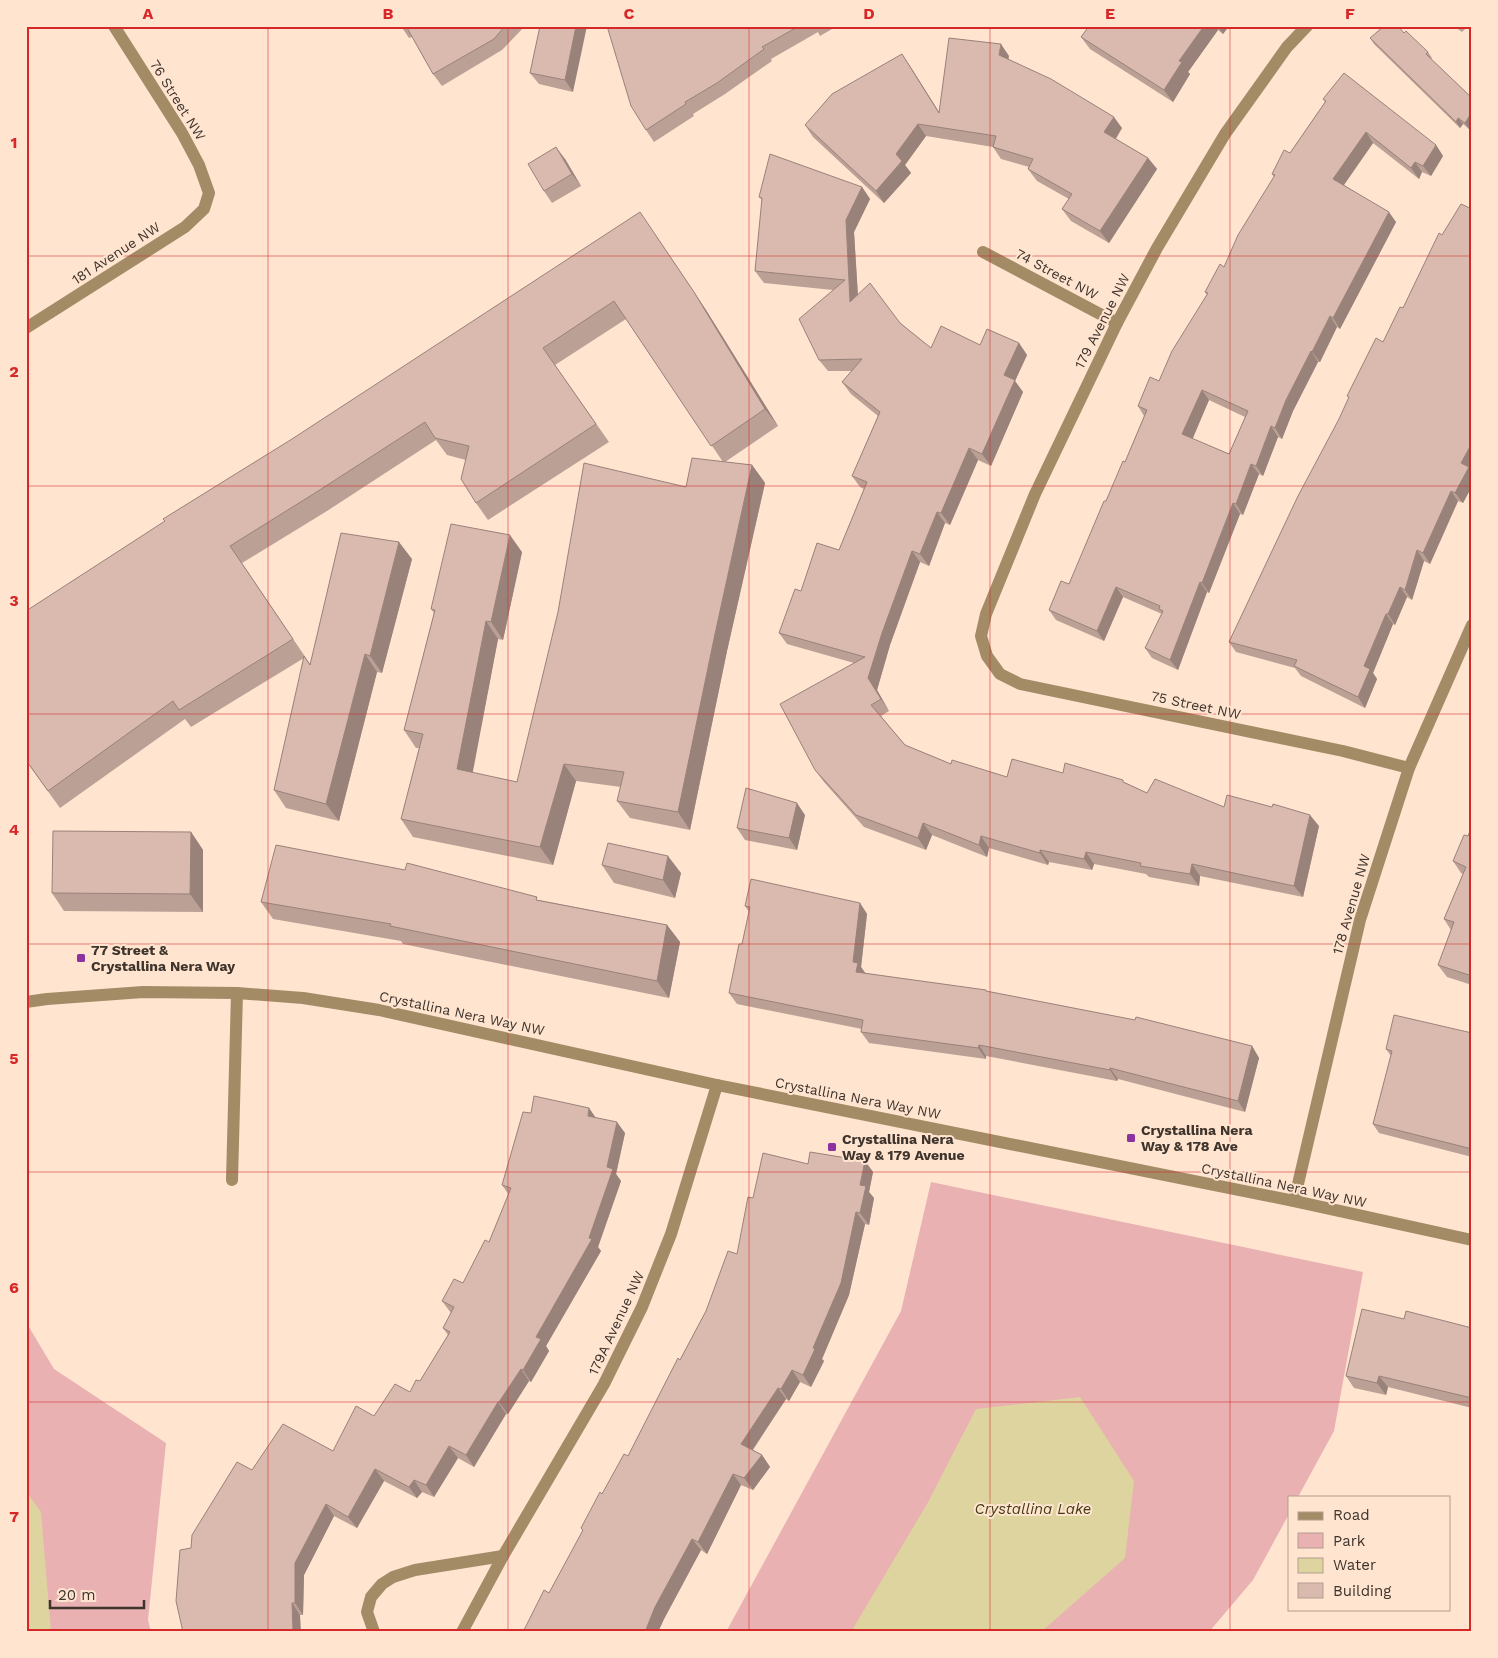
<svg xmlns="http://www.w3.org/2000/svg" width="1498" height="1658" font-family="'Work Sans',sans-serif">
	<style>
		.green { fill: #e9b1b1 }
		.water { fill: #ded49f }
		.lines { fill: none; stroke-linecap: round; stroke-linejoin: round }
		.minor { stroke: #a38b66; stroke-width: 12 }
		.wall { fill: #bba096; fill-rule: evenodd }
		.shaded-wall { fill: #99827a }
		.building { fill: #dabaaf; stroke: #99827a; fill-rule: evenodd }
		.grid { fill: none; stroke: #d62828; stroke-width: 1; stroke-opacity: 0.55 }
		.poi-dot { fill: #8c339f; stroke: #ffe4d0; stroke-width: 2 }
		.labels { text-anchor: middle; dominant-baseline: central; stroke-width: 4; stroke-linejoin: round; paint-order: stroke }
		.street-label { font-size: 14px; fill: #3e342c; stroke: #ffe4d0 }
		.poi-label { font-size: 14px; font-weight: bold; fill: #3e342c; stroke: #ffe4d0; text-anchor: start }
		.water-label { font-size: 15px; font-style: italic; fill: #433b12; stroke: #ffe4d0 }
		.neatline { fill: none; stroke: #d62828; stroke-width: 2 }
		.grid-label { font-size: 16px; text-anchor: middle; font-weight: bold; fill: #d62828 }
	</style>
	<rect width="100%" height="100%" fill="#ffe4d0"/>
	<g class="green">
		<path d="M 931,1182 L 1363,1272 L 1334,1431 L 1298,1497 L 1289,1497 L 1289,1514 L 1253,1580 L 1209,1632 L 726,1632 L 901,1311 Z"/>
		<path d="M 26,1322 L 54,1369 L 166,1443 L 148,1620 L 151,1632 L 26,1632 Z"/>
	</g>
	<g class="water">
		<path d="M 1080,1397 L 1134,1481 L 1125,1558 L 1041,1632 L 851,1632 L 927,1504 L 976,1409 Z"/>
		<path d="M 26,1491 L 41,1512 L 51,1632 L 26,1632 Z"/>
	</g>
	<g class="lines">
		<g class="minor">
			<path d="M 1307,26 L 1287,47 L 1225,134 L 1157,248 L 1117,323 L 1035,494 L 986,614 L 981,636 L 987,656 L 1000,674 L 1020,684 L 1343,751 L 1409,768"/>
			<path d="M 983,252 L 1117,323"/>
			<path d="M 26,328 L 185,227 L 204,209 L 209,193 L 199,165 L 182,133 L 114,26"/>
			<path d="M 26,1002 L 47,999 L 143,992 L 237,993 L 303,998 L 379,1010 L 717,1085 L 1294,1201 L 1472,1240"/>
			<path d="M 232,1180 L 237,993"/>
			<path d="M 1294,1201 L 1360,920 L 1409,768 L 1472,625"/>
			<path d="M 374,1632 L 367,1612 L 371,1597 L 382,1584 L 393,1577 L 415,1570 L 503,1556"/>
			<path d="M 462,1632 L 503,1556 L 604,1384 L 642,1307 L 671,1234 L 717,1085"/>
		</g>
	</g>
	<g class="wall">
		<path d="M 401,26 L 525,26 L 502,50 L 442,86 L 433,74 L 412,37 L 409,38 Z"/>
		<path d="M 540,26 L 573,92 L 539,84 L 530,73 Z"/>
		<path d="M 607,26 L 837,26 L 820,36 L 818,32 L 771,59 L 772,61 L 725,94 L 693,114 L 694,116 L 654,142 L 646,130 Z"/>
		<path d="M 1089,26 L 1229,26 L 1223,34 L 1218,30 L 1188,72 L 1190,74 L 1173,102 L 1090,49 L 1081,37 Z"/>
		<path d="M 1454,26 L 1472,26 L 1472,31 L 1467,27 L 1462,32 Z"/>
		<path d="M 1404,33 L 1428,52 L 1432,58 L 1431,59 L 1472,98 L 1472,125 L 1469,129 L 1463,124 L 1460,128 L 1374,44 L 1370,38 Z"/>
		<path d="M 1009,56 L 1008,59 L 1122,128 L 1116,139 L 1148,158 L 1157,169 L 1109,243 L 1071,221 L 1062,209 L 1069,199 L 1037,181 L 1028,169 L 1029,167 L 1001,159 L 993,147 L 926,136 L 905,165 L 911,173 L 884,203 L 813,137 L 805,125 L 910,66 L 939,112 Z"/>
		<path d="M 1323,99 L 1436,145 L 1443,156 L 1431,176 L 1422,172 L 1419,179 L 1373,143 L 1344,185 L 1396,222 L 1340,329 L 1337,327 L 1320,362 L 1318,362 L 1293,411 L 1282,439 L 1278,437 L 1263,476 L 1259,474 L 1243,515 L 1240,514 L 1209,593 L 1207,592 L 1178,670 L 1152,658 L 1145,648 L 1162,614 L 1123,597 L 1104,641 L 1056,620 L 1049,610 L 1069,584 L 1106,501 L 1125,462 L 1144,416 L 1138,406 L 1159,381 L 1207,295 L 1205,292 L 1224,267 L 1274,177 L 1272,174 L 1290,153 L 1325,102 ZM 1209,400 L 1245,417 L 1229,454 L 1192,439 Z"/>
		<path d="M 565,159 L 581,186 L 552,203 L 544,191 Z"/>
		<path d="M 862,187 L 870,199 L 854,232 L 858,295 L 900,323 L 931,348 L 1019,343 L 1027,355 L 1015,381 L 1023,392 L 991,466 L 978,460 L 950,525 L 945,523 L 929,566 L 920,562 L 890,645 L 877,690 L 889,711 L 881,716 L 905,745 L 951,764 L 1007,777 L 1063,773 L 1126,783 L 1147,793 L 1224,807 L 1319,826 L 1303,897 L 1200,876 L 1199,886 L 1149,877 L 1146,874 L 1094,864 L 1092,870 L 1049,862 L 1048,865 L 989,848 L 987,857 L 932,835 L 926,850 L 864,827 L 824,782 L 815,770 L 854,663 L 787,644 L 779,633 L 801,591 L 839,550 L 864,489 L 860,487 L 852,476 L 878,416 L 851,394 L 842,382 L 852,371 L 828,371 L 819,360 L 833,290 L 764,283 L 755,271 L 762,200 L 759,197 Z"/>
		<path d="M 652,230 L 706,310 L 778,426 L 725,462 L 752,465 L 765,483 L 727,651 L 690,830 L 630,818 L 617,801 L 621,787 L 576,781 L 553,865 L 413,837 L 401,819 L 419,748 L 416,748 L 404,730 L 434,613 L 431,609 L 522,552 L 503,640 L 498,639 L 472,773 L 517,782 L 686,487 L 723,462 L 626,319 L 555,365 L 609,442 L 488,520 L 476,503 L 466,460 L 447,455 L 436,440 L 327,511 L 242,563 L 310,664 L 412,559 L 382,673 L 377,672 L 339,821 L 286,808 L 274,790 L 304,658 L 191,727 L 185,719 L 60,808 L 26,761 L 26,611 Z"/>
		<path d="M 1347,396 L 1471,469 L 1472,471 L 1472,486 L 1463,503 L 1458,501 L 1430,564 L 1424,561 L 1412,600 L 1407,597 L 1395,625 L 1393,624 L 1373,673 L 1377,679 L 1365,708 L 1301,676 L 1295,668 L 1236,652 L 1229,642 L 1339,419 L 1349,398 Z"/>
		<path d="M 805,815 L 797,850 L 745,840 L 737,828 Z"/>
		<path d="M 1472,826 L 1472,985 L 1447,977 L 1438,965 L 1451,930 L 1444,919 L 1463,874 L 1461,873 L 1453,861 L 1468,836 Z"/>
		<path d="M 191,832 L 203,850 L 203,912 L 64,911 L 52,893 Z"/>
		<path d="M 602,865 L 681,873 L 675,898 L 614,883 Z"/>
		<path d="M 539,900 L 667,925 L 680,942 L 669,998 L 403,944 L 401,941 L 273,919 L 261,902 Z"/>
		<path d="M 860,903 L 867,914 L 861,967 L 865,973 L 987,992 L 1252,1046 L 1259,1058 L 1245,1112 L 1118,1079 L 1117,1081 L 986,1056 L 986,1059 L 869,1043 L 861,1032 L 862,1029 L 737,1004 L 729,993 L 742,944 L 749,912 L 745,906 Z"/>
		<path d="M 1472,1033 L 1472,1157 L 1379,1133 L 1373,1124 L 1391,1056 L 1386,1049 Z"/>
		<path d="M 589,1108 L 596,1118 L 625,1133 L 616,1174 L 621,1181 L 598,1247 L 601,1251 L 546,1346 L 549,1351 L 531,1382 L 529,1381 L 508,1414 L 506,1414 L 474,1467 L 458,1458 L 434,1497 L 422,1492 L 417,1498 L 384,1481 L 357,1528 L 334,1516 L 304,1575 L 303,1615 L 300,1615 L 191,1548 L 252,1470 L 333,1451 L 374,1416 L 410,1392 L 420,1381 L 448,1335 L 443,1328 L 451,1313 L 442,1301 L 463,1283 L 489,1242 L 509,1195 L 502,1185 L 531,1113 Z"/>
		<path d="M 865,1161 L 873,1172 L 869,1192 L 874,1198 L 869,1225 L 865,1224 L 849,1295 L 822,1359 L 824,1361 L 811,1387 L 800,1382 L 789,1401 L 786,1399 L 753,1450 L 762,1455 L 770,1467 L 753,1490 L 741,1485 L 707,1554 L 701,1550 L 664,1619 L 658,1632 L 523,1632 L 549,1593 L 583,1531 L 581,1528 L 602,1494 L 628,1456 L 737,1254 L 753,1198 L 808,1164 Z"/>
		<path d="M 1404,1319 L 1472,1328 L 1472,1408 L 1388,1387 L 1386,1395 L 1354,1388 L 1346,1376 Z"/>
	</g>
	<g class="shaded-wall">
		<path d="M 576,26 L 587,26 L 573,92 L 565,80 Z"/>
		<path d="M 1204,26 L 1215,26 L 1218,30 L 1188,72 L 1190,74 L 1173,102 L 1164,90 L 1179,61 Z"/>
		<path d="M 1217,26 L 1229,26 L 1223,34 Z"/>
		<path d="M 1001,44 L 1009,56 L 1007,67 L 999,55 Z"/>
		<path d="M 902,54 L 910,66 L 947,125 L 939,113 Z"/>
		<path d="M 1472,112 L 1472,125 L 1469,129 L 1465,123 Z"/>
		<path d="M 1114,117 L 1122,128 L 1112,144 L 1104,132 Z"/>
		<path d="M 1458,118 L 1463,124 L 1460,128 L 1456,122 Z"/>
		<path d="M 918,124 L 926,136 L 905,165 L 911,173 L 884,203 L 876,191 L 896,154 Z"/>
		<path d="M 1366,132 L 1373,143 L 1341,189 L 1333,179 Z"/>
		<path d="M 1436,145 L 1443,156 L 1431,176 L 1423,166 Z"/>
		<path d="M 556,147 L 565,159 L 581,186 L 572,174 Z"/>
		<path d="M 1148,158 L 1157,169 L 1109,243 L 1100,231 Z"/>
		<path d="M 1415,162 L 1422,172 L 1419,179 L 1411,168 Z"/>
		<path d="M 862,187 L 870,199 L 854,232 L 859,314 L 850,302 L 846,220 Z"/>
		<path d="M 1389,212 L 1396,222 L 1340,329 L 1333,318 Z"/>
		<path d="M 652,230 L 706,310 L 778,426 L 765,409 Z"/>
		<path d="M 1330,316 L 1337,327 L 1320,362 L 1312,352 Z"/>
		<path d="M 1019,343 L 1027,355 L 1015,381 L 1023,392 L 991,466 L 982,454 L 1004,375 Z"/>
		<path d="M 1311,351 L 1318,362 L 1293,411 L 1282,439 L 1275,428 L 1286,400 Z"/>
		<path d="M 1202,390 L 1209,400 L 1190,445 L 1182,434 Z"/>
		<path d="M 1271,426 L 1278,437 L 1263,476 L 1256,466 Z"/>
		<path d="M 1472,443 L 1472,467 L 1471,469 L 1472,471 L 1472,486 L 1463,503 L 1455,493 L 1461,463 Z"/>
		<path d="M 969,448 L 978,460 L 950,525 L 941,513 Z"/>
		<path d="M 1251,464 L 1259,474 L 1243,515 L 1236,504 Z"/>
		<path d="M 752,465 L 765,483 L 727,651 L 690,830 L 678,812 L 715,634 Z"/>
		<path d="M 1451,491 L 1458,501 L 1430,564 L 1423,553 Z"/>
		<path d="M 1233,503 L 1240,514 L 1209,593 L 1202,583 Z"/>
		<path d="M 937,512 L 945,523 L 929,566 L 920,554 Z"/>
		<path d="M 510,535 L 522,552 L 503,640 L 491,622 Z"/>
		<path d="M 399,542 L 412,559 L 382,673 L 370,656 Z"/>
		<path d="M 1417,550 L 1424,561 L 1412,600 L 1405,590 Z"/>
		<path d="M 912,551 L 920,562 L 890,645 L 877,690 L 889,711 L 881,699 L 868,678 L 882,633 Z"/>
		<path d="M 1200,582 L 1207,592 L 1178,670 L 1170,660 Z"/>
		<path d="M 1116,587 L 1123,597 L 1104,641 L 1097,631 Z"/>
		<path d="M 1400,587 L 1407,597 L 1395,625 L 1388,614 Z"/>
		<path d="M 1386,614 L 1393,624 L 1373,673 L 1377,679 L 1365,708 L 1358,697 L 1364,666 Z"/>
		<path d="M 486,621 L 498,639 L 470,787 L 457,769 Z"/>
		<path d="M 365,654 L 377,672 L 339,821 L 326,804 Z"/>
		<path d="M 564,764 L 576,781 L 553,865 L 540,847 Z"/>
		<path d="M 797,803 L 805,815 L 797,850 L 789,838 Z"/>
		<path d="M 1310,815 L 1319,826 L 1303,897 L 1294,886 Z"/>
		<path d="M 923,823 L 932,835 L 926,850 L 918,838 Z"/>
		<path d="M 191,832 L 203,850 L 203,912 L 190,894 Z"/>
		<path d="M 981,836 L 989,848 L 987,857 L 979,845 Z"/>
		<path d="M 1040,850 L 1049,862 L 1048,865 L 1040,853 Z"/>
		<path d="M 1086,852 L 1094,864 L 1092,870 L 1084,859 Z"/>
		<path d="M 668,856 L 681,873 L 675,898 L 663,880 Z"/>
		<path d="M 1192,864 L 1200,876 L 1199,886 L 1190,874 Z"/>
		<path d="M 860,903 L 867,914 L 861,967 L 866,974 L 856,972 L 853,962 Z"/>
		<path d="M 667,925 L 680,942 L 669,998 L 657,981 Z"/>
		<path d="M 979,1045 L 986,1056 L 986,1059 L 978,1048 Z"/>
		<path d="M 1252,1046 L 1259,1058 L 1245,1112 L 1238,1101 Z"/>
		<path d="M 1110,1068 L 1118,1079 L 1117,1081 L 1110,1070 Z"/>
		<path d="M 589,1108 L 597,1120 L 588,1116 Z"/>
		<path d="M 617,1122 L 625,1133 L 616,1174 L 621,1181 L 598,1247 L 601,1251 L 546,1346 L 549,1351 L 531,1382 L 523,1370 L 536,1337 L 589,1238 L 607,1167 Z"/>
		<path d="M 865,1161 L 873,1172 L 869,1192 L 874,1198 L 869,1225 L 860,1213 L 860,1185 Z"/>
		<path d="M 856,1212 L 865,1224 L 849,1295 L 822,1359 L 824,1361 L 811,1387 L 803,1375 L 813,1348 Z"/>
		<path d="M 521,1369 L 529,1381 L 508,1414 L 499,1402 Z"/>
		<path d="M 792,1370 L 800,1382 L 789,1401 L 781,1389 Z"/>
		<path d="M 1379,1376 L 1388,1387 L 1386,1395 L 1377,1383 Z"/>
		<path d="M 778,1388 L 786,1399 L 749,1455 L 741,1444 Z"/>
		<path d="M 498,1402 L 506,1414 L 474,1467 L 466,1455 Z"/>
		<path d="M 449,1446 L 458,1458 L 434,1497 L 426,1485 Z"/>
		<path d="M 762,1455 L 770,1467 L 753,1490 L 744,1478 Z"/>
		<path d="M 375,1469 L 384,1481 L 357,1528 L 348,1517 Z"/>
		<path d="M 733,1474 L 741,1485 L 707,1554 L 698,1542 Z"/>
		<path d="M 414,1480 L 422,1492 L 417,1498 L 409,1487 Z"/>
		<path d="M 326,1504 L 334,1516 L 304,1575 L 303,1615 L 295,1603 L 295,1563 Z"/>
		<path d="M 692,1539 L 701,1550 L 664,1619 L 658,1632 L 645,1632 L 655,1607 Z"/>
		<path d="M 292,1603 L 300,1615 L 301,1632 L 293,1632 Z"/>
	</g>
	<g class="building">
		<path d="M 406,26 L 505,26 L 494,39 L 433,74 Z"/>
		<path d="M 540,26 L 576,26 L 565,80 L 530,73 Z"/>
		<path d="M 607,26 L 799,26 L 762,47 L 764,49 L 717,83 L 685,102 L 686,104 L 646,130 L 631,106 Z"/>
		<path d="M 1089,26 L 1204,26 L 1179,61 L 1182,62 L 1164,90 L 1081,37 Z"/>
		<path d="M 1384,26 L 1398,26 L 1404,33 L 1406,31 L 1428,52 L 1426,54 L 1472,98 L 1472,112 L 1465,123 L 1458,118 L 1456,122 L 1370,38 Z"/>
		<path d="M 949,38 L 1001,44 L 999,55 L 1051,79 L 1114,117 L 1104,132 L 1148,158 L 1100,231 L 1062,209 L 1072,194 L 1028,169 L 1033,159 L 993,147 L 996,136 L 918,124 L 896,154 L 902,161 L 876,191 L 805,125 L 832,94 L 902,54 L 939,113 Z"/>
		<path d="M 1344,73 L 1436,145 L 1423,166 L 1415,162 L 1411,168 L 1366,132 L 1333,179 L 1389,212 L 1333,318 L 1330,316 L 1312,352 L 1311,351 L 1286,400 L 1275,428 L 1271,426 L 1256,466 L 1251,464 L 1236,504 L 1233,503 L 1202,583 L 1200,582 L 1170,660 L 1145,648 L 1163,611 L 1159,609 L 1160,606 L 1116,587 L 1097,631 L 1049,610 L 1061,581 L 1069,584 L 1104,501 L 1106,501 L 1123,461 L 1125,462 L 1147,410 L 1138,406 L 1150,377 L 1159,381 L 1172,351 L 1208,293 L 1205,292 L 1220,264 L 1224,267 L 1238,235 L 1275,175 L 1272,174 L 1284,150 L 1290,153 L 1326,101 L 1323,99 ZM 1202,390 L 1248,411 L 1229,454 L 1182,434 Z"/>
		<path d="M 556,147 L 572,174 L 544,191 L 528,164 Z"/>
		<path d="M 770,154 L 862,187 L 846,220 L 850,302 L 870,283 L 900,323 L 931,348 L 941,326 L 980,345 L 987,329 L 1019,343 L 1004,375 L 1015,380 L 982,454 L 969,448 L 941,513 L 937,512 L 920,554 L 912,551 L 882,633 L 868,678 L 881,699 L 871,705 L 905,745 L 951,764 L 952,760 L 1007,777 L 1012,759 L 1063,773 L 1065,763 L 1123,780 L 1123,782 L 1147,793 L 1155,779 L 1224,807 L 1227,795 L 1272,807 L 1273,804 L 1310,815 L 1294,886 L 1192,864 L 1190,874 L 1140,866 L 1141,863 L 1086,852 L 1084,859 L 1040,850 L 1040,853 L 981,836 L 979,845 L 923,823 L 918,838 L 856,815 L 815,770 L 780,704 L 865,657 L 779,633 L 795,589 L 801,591 L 817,543 L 839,550 L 867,482 L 852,476 L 880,412 L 842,382 L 862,359 L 819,360 L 799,319 L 845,280 L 755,271 L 762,198 L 759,197 Z"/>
		<path d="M 1461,204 L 1472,209 L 1472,443 L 1461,463 L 1469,467 L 1455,493 L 1451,491 L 1423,553 L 1417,550 L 1405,590 L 1400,587 L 1388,614 L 1386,614 L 1364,666 L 1370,669 L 1358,697 L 1294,666 L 1297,660 L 1229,642 L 1298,496 L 1339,419 L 1349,397 L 1347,396 L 1376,338 L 1383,342 L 1400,307 L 1403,308 L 1439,233 L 1442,235 Z"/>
		<path d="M 640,212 L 694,292 L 765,409 L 711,446 L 614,301 L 543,348 L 596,424 L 476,503 L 461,479 L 469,446 L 435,438 L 425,422 L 315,493 L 230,546 L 293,639 L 179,710 L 173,701 L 48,791 L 26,760 L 26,611 L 165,521 L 163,519 L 292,439 Z"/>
		<path d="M 692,458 L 752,465 L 715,634 L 678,812 L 617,801 L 624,772 L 564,764 L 540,847 L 401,819 L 423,734 L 404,730 L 435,610 L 431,609 L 451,524 L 510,535 L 491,622 L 486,621 L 457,769 L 517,782 L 558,612 L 584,463 L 686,487 Z"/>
		<path d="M 341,533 L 399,542 L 370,656 L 365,654 L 326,804 L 274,790 L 304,656 L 310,665 Z"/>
		<path d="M 746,788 L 797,803 L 789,838 L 737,828 Z"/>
		<path d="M 1472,826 L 1472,976 L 1438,965 L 1454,922 L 1444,919 L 1466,867 L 1453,861 L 1464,835 L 1468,836 Z"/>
		<path d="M 53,831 L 191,832 L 190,894 L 52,893 Z"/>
		<path d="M 608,843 L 668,856 L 663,880 L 602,865 Z"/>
		<path d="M 276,845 L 405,870 L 407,863 L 537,897 L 536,900 L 667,925 L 657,981 L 390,926 L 391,924 L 261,902 Z"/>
		<path d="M 751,879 L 860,903 L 853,962 L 858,963 L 856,972 L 986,990 L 986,991 L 1135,1020 L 1136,1017 L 1252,1046 L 1238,1101 L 1110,1068 L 1110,1070 L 979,1045 L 978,1048 L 861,1032 L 863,1020 L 729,993 L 739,944 L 742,944 L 750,907 L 745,906 Z"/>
		<path d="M 1394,1015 L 1472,1033 L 1472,1149 L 1373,1124 L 1392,1051 L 1386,1049 Z"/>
		<path d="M 534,1096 L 589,1108 L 588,1116 L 617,1122 L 607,1167 L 613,1169 L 589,1238 L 592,1239 L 536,1337 L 541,1339 L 523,1370 L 521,1369 L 499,1402 L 498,1402 L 466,1455 L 449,1446 L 426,1485 L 414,1480 L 409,1487 L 375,1469 L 348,1517 L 326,1504 L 295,1563 L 295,1603 L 292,1603 L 293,1632 L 183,1632 L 176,1601 L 180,1550 L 191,1548 L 192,1535 L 237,1462 L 252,1470 L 283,1424 L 333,1451 L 356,1406 L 374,1416 L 395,1384 L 410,1392 L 416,1380 L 420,1381 L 450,1332 L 443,1328 L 454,1307 L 442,1301 L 454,1279 L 463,1283 L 485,1240 L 489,1242 L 511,1188 L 502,1185 L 523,1112 L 531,1113 Z"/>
		<path d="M 810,1152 L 865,1161 L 860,1185 L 866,1186 L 860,1213 L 856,1212 L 841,1283 L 813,1348 L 815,1349 L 803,1375 L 792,1370 L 781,1389 L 778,1388 L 741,1444 L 762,1455 L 744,1478 L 733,1474 L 698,1542 L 692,1539 L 655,1607 L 645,1632 L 523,1632 L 544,1590 L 549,1593 L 583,1530 L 581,1528 L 600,1492 L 602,1494 L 624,1454 L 628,1456 L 678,1358 L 680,1360 L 706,1311 L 728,1251 L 737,1254 L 748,1197 L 753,1198 L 763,1153 L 808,1164 Z"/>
		<path d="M 1362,1309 L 1404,1319 L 1406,1311 L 1472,1328 L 1472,1398 L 1379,1376 L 1377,1383 L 1346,1376 Z"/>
	</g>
	<path class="grid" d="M 268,26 L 268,1632M 508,26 L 508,1632M 749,26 L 749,1632M 990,26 L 990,1632M 1230,26 L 1230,1632M 26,256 L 1472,256M 26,486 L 1472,486M 26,714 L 1472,714M 26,944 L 1472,944M 26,1172 L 1472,1172M 26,1402 L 1472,1402"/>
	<g class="poi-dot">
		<rect x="76" y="953" width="10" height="10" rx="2.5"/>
		<rect x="1126" y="1133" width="10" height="10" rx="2.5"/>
		<rect x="827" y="1142" width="10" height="10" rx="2.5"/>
	</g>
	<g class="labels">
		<g class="street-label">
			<text transform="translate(178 100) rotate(58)">76 Street NW</text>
			<text transform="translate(116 253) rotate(-33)">181 Avenue NW</text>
			<text transform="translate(1057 274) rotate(28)">74 Street NW</text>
			<text transform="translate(1102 321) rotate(-63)">179 Avenue NW</text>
			<text transform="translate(1196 705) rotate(12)">75 Street NW</text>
			<text transform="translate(1351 904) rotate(-74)">178 Avenue NW</text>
			<text transform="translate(462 1013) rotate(12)">Crystallina Nera Way NW</text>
			<text transform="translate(858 1098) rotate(11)">Crystallina Nera Way NW</text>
			<text transform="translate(1284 1185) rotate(12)">Crystallina Nera Way NW</text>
			<text transform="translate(616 1323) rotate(-65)">179A Avenue NW</text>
		</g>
		<g class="poi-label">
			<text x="91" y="950">77 Street &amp;<tspan x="91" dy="16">Crystallina Nera Way</tspan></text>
			<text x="1141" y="1130">Crystallina Nera<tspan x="1141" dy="16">Way &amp; 178 Ave</tspan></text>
			<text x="842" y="1139">Crystallina Nera<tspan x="842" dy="16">Way &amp; 179 Avenue</tspan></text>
		</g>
		<g class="water-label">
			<text x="1033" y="1509">Crystallina Lake</text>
		</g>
	</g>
	<rect width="1498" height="1658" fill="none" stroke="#ffe4d0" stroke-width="55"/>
	<rect x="1288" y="1496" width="162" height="115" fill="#ffe4d0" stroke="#b29e8e"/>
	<rect x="1298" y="1512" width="25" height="8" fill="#a38b66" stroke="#b29e8e"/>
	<text x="1333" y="1520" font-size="15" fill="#3e342c">Road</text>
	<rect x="1298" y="1533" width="25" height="15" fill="#e9b1b1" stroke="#b29e8e"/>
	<text x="1333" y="1546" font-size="15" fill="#3e342c">Park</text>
	<rect x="1298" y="1558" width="25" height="15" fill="#ded49f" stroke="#b29e8e"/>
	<text x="1333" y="1570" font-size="15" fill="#3e342c">Water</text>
	<rect x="1298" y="1583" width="25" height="15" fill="#dabaaf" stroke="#b29e8e"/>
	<text x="1333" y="1596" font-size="15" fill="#3e342c">Building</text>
	<path d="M50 1600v8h94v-8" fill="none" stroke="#3e342c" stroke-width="2.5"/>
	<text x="58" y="1600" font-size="15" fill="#3e342c" stroke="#ffe4d0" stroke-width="4" paint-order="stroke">20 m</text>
	<rect x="28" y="28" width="1442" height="1602" class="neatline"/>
	<g class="grid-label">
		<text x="148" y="19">A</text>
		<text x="388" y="19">B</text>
		<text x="629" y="19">C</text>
		<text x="869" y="19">D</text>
		<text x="1110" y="19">E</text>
		<text x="1350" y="19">F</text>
		<text x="14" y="148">1</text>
		<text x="14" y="377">2</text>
		<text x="14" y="606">3</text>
		<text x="14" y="835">4</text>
		<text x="14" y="1064">5</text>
		<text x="14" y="1293">6</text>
		<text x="14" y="1522">7</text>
	</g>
</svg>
